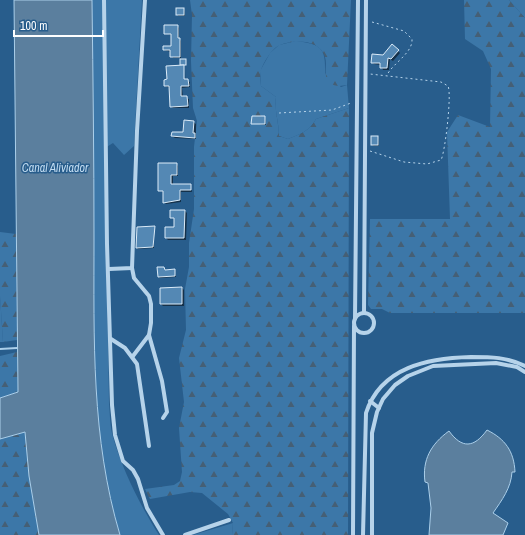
<svg xmlns="http://www.w3.org/2000/svg" width="525" height="535" font-family="'Archivo Narrow',sans-serif">
	<style>
		.green { fill: #3c77a8 }
		.forest { fill: url(#forest-firs) }
		.water { fill: #5b7f9e; stroke: #abcfea }
		.shadow { fill: #0007 }
		.lines { fill: none; stroke-linecap: round; stroke-linejoin: round }
		.stream { stroke: #abcfea; stroke-width: 2 }
		.building { fill: #5488b4; stroke: #dbebf8 }
		.path { stroke: #b6d3ea; stroke-width: 1; stroke-dasharray: 2 3; stroke-linecap: butt }
		.minor { stroke: #b6d3ea; stroke-width: 4 }
		.labels { text-anchor: middle; dominant-baseline: central; stroke-width: 3; stroke-linejoin: round; paint-order: stroke }
		.water-label { font-size: 12px; font-style: italic; fill: #c2dcf1; stroke: #285d8c }
	</style>
	<defs>
		<pattern id="forest-firs" width="22" height="20" patternUnits="userSpaceOnUse"><rect width="22" height="20" fill="#3c77a8"/><path d="M5 1l3.5 6h-7zM16 11l3.5 6h-7z" fill="#455f75"/></pattern>
	</defs>
	<rect width="100%" height="100%" fill="#285d8c"/>
	<g class="green">
		<path d="M 92,0 L 142,0 L 134,146 L 124,155 L 113,143 L 105,148 L 109,403 C 110,414 110,427 113,437 C 122,469 141,507 159,535 L 120,535 C 91,438 94,338 94,238 C 94,159 93,79 92,0 Z"/>
		<path d="M 509,0 L 525,0 L 525,18 Z"/>
		<path d="M 296,41 C 321,44 326,48 325,73 L 341,87 L 347,85 L 349,108 L 316,119 C 310,131 300,134 288,139 L 279,136 C 279,122 274,110 276,97 L 261,86 L 260,71 L 270,53 L 279,45 Z"/>
		<path d="M 0,296 L 3,342 L 0,342 Z"/>
		<path d="M 233,523 L 232,535 L 193,535 Z"/>
	</g>
	<g class="forest">
		<path d="M 190,0 L 351,0 L 347,85 C 342,86 335,87 330,83 C 322,75 328,66 325,57 C 320,39 294,39 280,45 C 273,48 268,56 264,63 C 259,72 260,76 261,86 L 276,97 C 274,110 279,123 279,136 L 288,139 C 300,134 310,131 316,119 L 349,108 L 348,535 L 232,535 L 233,523 L 228,514 L 202,493 L 190,492 L 150,499 L 145,489 L 174,485 L 180,481 L 182,472 L 179,428 L 184,402 L 179,358 L 186,330 L 185,289 L 189,267 L 189,243 L 194,209 L 194,147 L 197,121 L 193,108 L 191,61 L 192,15 Z"/>
		<path d="M 464,0 L 509,0 L 525,18 L 525,313 L 390,313 L 382,309 L 371,309 L 368,305 L 370,219 L 450,219 L 447,132 L 458,115 L 490,127 L 491,69 L 483,51 L 465,39 Z"/>
		<path d="M 0,232 L 16,234 L 17,340 L 3,342 L 0,296 Z"/>
		<path d="M 17,352 L 18,392 L 0,398 L 0,356 Z"/>
		<path d="M 25,432 L 29,476 L 39,535 L 0,535 L 0,439 Z"/>
	</g>
	<g class="water">
		<path d="M 14,0 L 92,0 C 93,79 94,159 94,238 C 94,339 91,438 120,535 L 39,535 L 29,476 L 25,432 L 0,439 L 0,398 L 18,392 Z"/>
		<path d="M 487,430 C 505,439 514,451 515,472 L 512,472 C 511,488 502,500 493,513 L 508,523 L 503,535 L 429,535 L 431,508 L 428,483 L 425,482 C 422,460 431,444 449,431 C 462,449 474,448 487,430 Z"/>
	</g>
	<g class="shadow">
		<path d="M 177,9 L 184,9 L 185,16 L 178,16 Z"/>
		<path d="M 177,26 L 179,28 L 179,38 L 181,41 L 181,58 L 173,58 L 171,52 L 164,50 L 172,47 L 172,35 L 165,33 Z"/>
		<path d="M 392,45 L 400,53 L 393,61 L 390,59 L 389,70 L 383,70 L 381,65 L 374,64 L 372,62 L 383,56 Z"/>
		<path d="M 186,60 L 186,65 L 182,65 L 184,67 L 184,84 L 186,84 L 185,68 L 186,80 L 190,82 L 190,87 L 182,88 L 183,97 L 189,99 L 189,108 L 173,108 L 171,106 L 170,88 L 165,86 L 168,80 L 183,66 L 181,65 Z"/>
		<path d="M 265,117 L 266,125 L 252,123 Z"/>
		<path d="M 193,122 L 196,124 L 196,139 L 175,138 L 172,136 L 184,133 Z"/>
		<path d="M 378,137 L 379,146 L 374,146 L 372,145 Z"/>
		<path d="M 176,164 L 178,166 L 178,176 L 173,176 L 173,185 L 190,185 L 192,192 L 181,192 L 181,202 L 166,204 L 164,202 L 164,192 L 159,190 Z"/>
		<path d="M 185,211 L 187,213 L 186,240 L 168,240 L 166,238 L 175,228 L 175,219 L 171,217 Z"/>
		<path d="M 154,227 L 154,248 L 138,249 L 137,247 Z"/>
		<path d="M 164,268 L 165,271 L 174,270 L 176,277 L 160,278 L 159,277 Z"/>
		<path d="M 182,288 L 184,290 L 184,306 L 163,306 L 161,304 Z"/>
	</g>
	<g class="lines">
		<path class="stream" d="M 0,349 L 17,348"/>
	</g>
	<g class="building">
		<rect x="176" y="8" width="8" height="7"/>
		<path d="M 164,25 L 178,25 L 178,38 L 180,38 L 180,57 L 170,57 L 170,50 L 163,50 L 163,46 L 171,46 L 171,34 L 164,34 Z"/>
		<path d="M 392,44 L 399,50 L 391,59 L 388,58 L 387,68 L 380,68 L 380,63 L 371,63 L 372,54 L 383,55 Z"/>
		<rect x="180" y="59" width="6" height="6"/>
		<path d="M 184,65 L 184,79 L 188,79 L 189,86 L 181,86 L 181,96 L 187,96 L 188,106 L 170,107 L 169,86 L 164,86 L 164,80 L 167,79 L 166,66 Z"/>
		<path d="M 252,116 L 265,116 L 265,124 L 251,124 Z"/>
		<path d="M 184,120 L 194,121 L 193,133 L 195,133 L 195,138 L 171,136 L 172,132 L 183,132 Z"/>
		<rect x="371" y="136" width="7" height="9"/>
		<path d="M 158,163 L 177,163 L 177,175 L 171,175 L 171,184 L 191,184 L 191,190 L 180,190 L 180,200 L 163,203 L 163,191 L 158,191 Z"/>
		<path d="M 170,210 L 185,210 L 184,238 L 165,238 L 165,227 L 174,227 L 174,218 L 170,218 Z"/>
		<path d="M 155,226 L 153,247 L 136,248 L 137,227 Z"/>
		<path d="M 157,267 L 164,267 L 165,270 L 175,269 L 175,276 L 158,277 Z"/>
		<path d="M 182,287 L 182,304 L 160,304 L 160,288 Z"/>
	</g>
	<g class="lines">
		<g class="path">
			<path d="M 372,22 L 404,31 L 412,39 C 413,53 393,63 387,75"/>
			<path d="M 279,113 L 332,110 L 351,103"/>
			<path d="M 370,151 L 404,162 L 427,164 L 441,160 C 445,153 452,94 448,86 L 441,82 L 370,74"/>
		</g>
		<g class="minor">
			<path d="M 104,0 L 107,244 L 112,405 L 115,435 L 123,461 L 133,470 L 138,479 L 147,508 L 163,535"/>
			<path d="M 132,268 L 134,278 L 149,296 L 151,304 L 151,323 L 149,335 L 162,381 L 167,412 L 163,418"/>
			<path d="M 109,269 L 132,268 L 137,131 L 145,0"/>
			<path d="M 364,313 L 366,0"/>
			<circle cx="364" cy="323" r="10"/>
			<path d="M 355,319 L 358,0"/>
			<path d="M 111,339 L 125,348 L 137,364 L 149,446"/>
			<path d="M 133,356 L 149,335"/>
			<path d="M 370,401 L 379,408"/>
			<path d="M 185,535 L 229,520"/>
			<path d="M 353,535 L 354,326"/>
			<path d="M 363,535 L 366,413 C 381,367 428,358 471,357 C 491,357 507,357 525,366"/>
			<path d="M 372,535 L 372,433 L 377,412 L 383,399 L 395,385 L 408,376 L 433,366 L 496,363 L 517,367 L 525,372"/>
		</g>
	</g>
	<g class="labels">
		<g class="water-label">
			<text x="55" y="168">Canal Aliviador</text>
		</g>
	</g>
	<path d="M14 30v6h89v-6" fill="none" stroke="#ffffff" stroke-width="2"/>
	<text x="20" y="30" font-size="12" fill="#ffffff" stroke="#285d8c" stroke-width="3" paint-order="stroke">100 m</text>
</svg>
